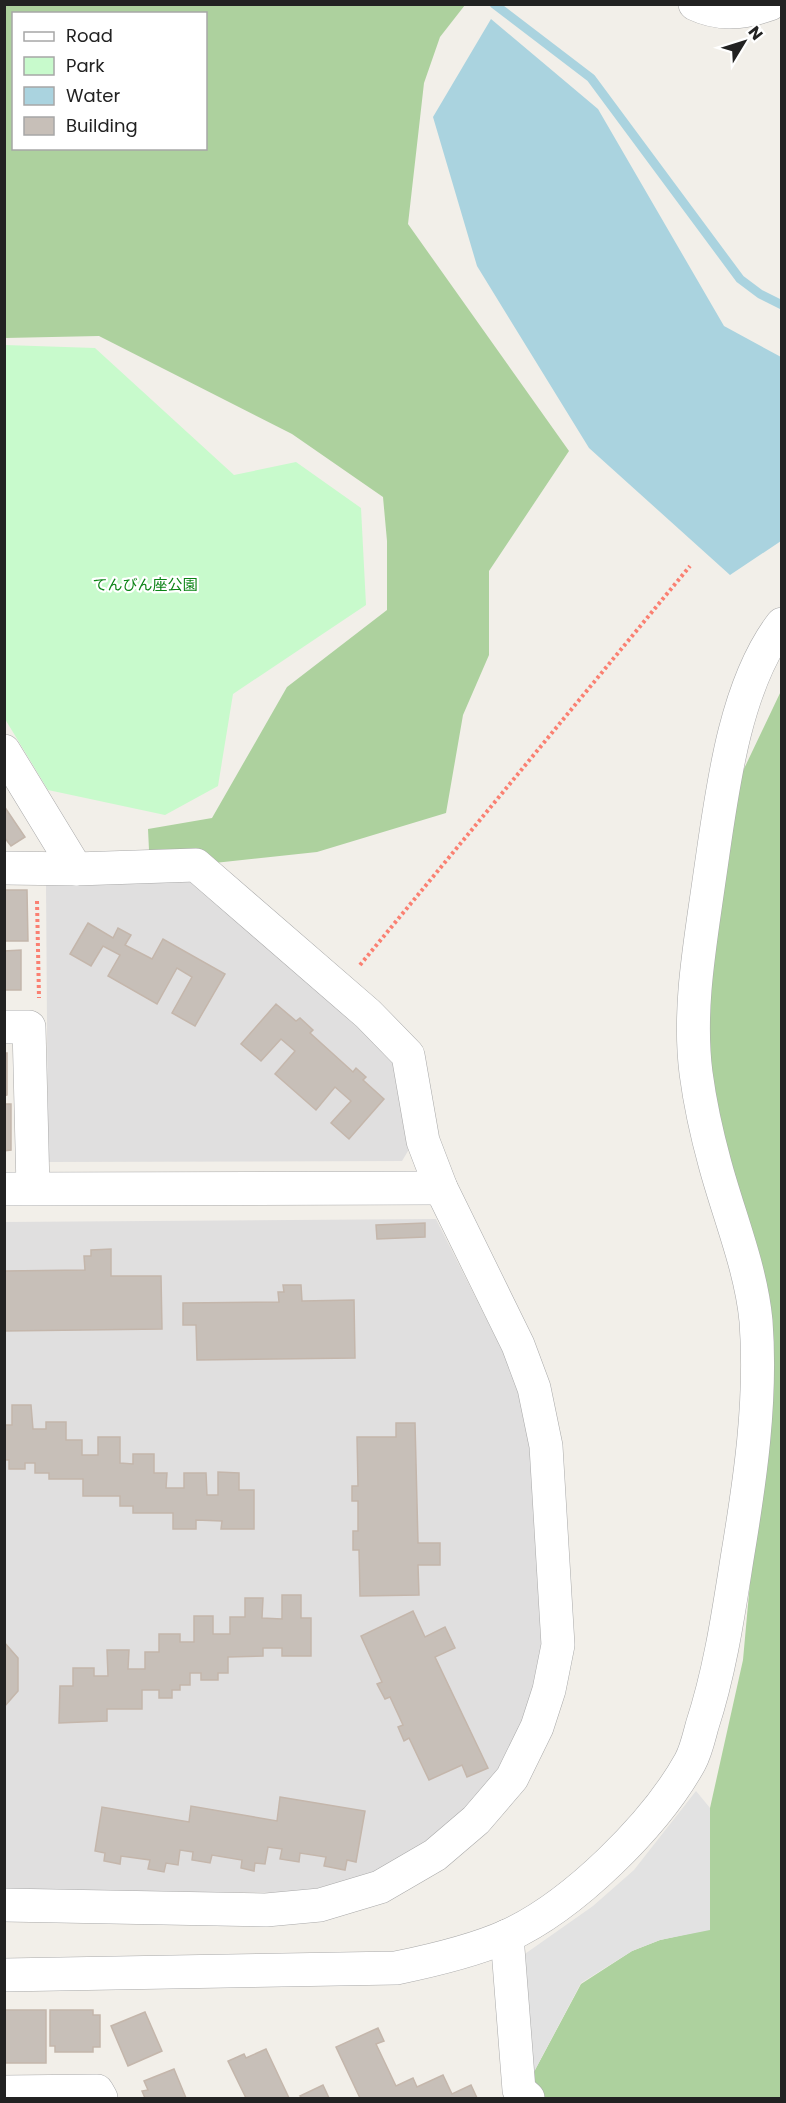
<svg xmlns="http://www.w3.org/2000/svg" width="786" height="2103" font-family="Poppins,'Noto Sans JP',sans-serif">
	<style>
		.residential { fill: #e0dfdf }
		.forest { fill: #add19e; fill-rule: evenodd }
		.park { fill: #c8facc }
		.parking { fill: #e2e2e2 }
		.water { fill: #aad3df }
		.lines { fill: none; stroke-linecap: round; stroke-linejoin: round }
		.stream { stroke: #aad3df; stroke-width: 9 }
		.building { fill: #c7bfb8; stroke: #c4b6ab; stroke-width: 1.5 }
		.minor-casing { stroke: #a9a9a9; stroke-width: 34 }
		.tertiary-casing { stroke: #a9a9a9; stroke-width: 34 }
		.path { stroke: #fa8072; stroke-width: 4; stroke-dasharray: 3 3; stroke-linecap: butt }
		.minor { stroke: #fff; stroke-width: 33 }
		.tertiary { stroke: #fff; stroke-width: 33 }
		.labels { text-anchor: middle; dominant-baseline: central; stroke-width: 4.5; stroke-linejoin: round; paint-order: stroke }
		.park-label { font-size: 15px; fill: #0c8416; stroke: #fff }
	</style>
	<rect width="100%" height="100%" fill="#f2efe9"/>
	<g class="residential">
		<path d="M 188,880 L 396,1058 L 411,1146 L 402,1161 L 48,1162 L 46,882 Z"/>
		<path d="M 436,1219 L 507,1360 L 532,1435 L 544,1632 L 537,1691 L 499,1772 L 458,1817 L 408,1856 L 365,1877 L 296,1893 L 5,1890 L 5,1222 Z"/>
	</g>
	<g class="forest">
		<path d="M 4,5 L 465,5 L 440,37 L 424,83 L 408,224 L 569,451 L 489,571 L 489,655 L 463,715 L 446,813 L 317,852 L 205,864 L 149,850 L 148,829 L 212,818 L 287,687 L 387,610 L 387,541 L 383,497 L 292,434 L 99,336 L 5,338 ZM 14,14 L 206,14 L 206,148 L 14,148 Z"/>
		<path d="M 781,691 L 781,2098 L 541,2098 L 527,2085 L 581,1984 L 632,1951 L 660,1940 L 710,1929 L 710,1808 L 743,1660 L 768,1383 L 703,1118 L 704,951 L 732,794 Z"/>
	</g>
	<path class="park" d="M 5,345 L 95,348 L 234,475 L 296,462 L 361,508 L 366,605 L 233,694 L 218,786 L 165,815 L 48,790 L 5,719 Z"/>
	<path class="parking" d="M 696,1791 L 710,1808 L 710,1930 L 660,1940 L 632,1951 L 581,1983 L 527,2085 L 522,1956 L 593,1906 L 634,1870 Z"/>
	<path class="water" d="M 491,19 L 598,109 L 724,326 L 781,357 L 781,541 L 730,575 L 589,448 L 477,266 L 433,117 Z"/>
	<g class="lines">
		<path class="stream" d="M 494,4 L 591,78 L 740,279 L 760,294 L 782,305"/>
	</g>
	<g class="building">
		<path d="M 4,806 L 25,837 L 11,846 L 4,837 Z"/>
		<path d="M 4,890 L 27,890 L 28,941 L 4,941 Z"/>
		<path d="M 88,923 L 113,938 L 118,928 L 131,935 L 125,945 L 152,959 L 163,939 L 225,974 L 195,1026 L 172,1013 L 192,977 L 177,968 L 157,1004 L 108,976 L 120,955 L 103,946 L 91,966 L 70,954 Z"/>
		<path d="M 21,950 L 21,990 L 4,990 L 4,951 Z"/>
		<path d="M 276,1004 L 296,1021 L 300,1018 L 313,1030 L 310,1033 L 353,1072 L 356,1068 L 366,1077 L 363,1080 L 384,1099 L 349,1139 L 331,1123 L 351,1101 L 335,1087 L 316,1110 L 275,1074 L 295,1051 L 281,1039 L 261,1061 L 241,1044 Z"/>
		<path d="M 4,1053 L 7,1053 L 7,1095 L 4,1096 Z"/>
		<path d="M 4,1104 L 11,1104 L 11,1150 L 4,1151 Z"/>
		<path d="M 425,1223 L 425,1237 L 377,1239 L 376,1225 Z"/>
		<path d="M 111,1249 L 111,1276 L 161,1276 L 162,1329 L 4,1331 L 4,1271 L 85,1270 L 84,1256 L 91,1256 L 91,1250 Z"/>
		<path d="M 283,1285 L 301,1285 L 302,1301 L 354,1300 L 355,1358 L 197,1360 L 196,1325 L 183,1325 L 183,1303 L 279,1302 L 278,1292 L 284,1292 Z"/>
		<path d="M 12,1405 L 31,1405 L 33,1429 L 46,1429 L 46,1422 L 66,1422 L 66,1440 L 82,1440 L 82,1455 L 98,1455 L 98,1437 L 120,1437 L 120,1463 L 133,1464 L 133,1454 L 154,1454 L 154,1473 L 167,1473 L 166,1488 L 184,1488 L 184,1473 L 206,1473 L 207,1495 L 218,1495 L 218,1472 L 239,1473 L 239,1490 L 254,1490 L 254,1529 L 221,1529 L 222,1521 L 196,1520 L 196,1529 L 173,1529 L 173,1513 L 133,1513 L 133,1506 L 120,1506 L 120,1496 L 83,1496 L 83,1479 L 49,1479 L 49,1473 L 35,1473 L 35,1463 L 25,1463 L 25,1469 L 9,1469 L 9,1460 L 4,1460 L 4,1425 L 12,1425 Z"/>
		<path d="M 396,1423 L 415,1423 L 418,1543 L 440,1543 L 440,1565 L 418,1565 L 419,1595 L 360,1596 L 359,1550 L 353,1550 L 353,1531 L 358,1531 L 358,1501 L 352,1501 L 352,1486 L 358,1486 L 357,1437 L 396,1437 Z"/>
		<path d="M 282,1595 L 301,1595 L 301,1618 L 311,1618 L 311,1656 L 282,1656 L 282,1648 L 263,1648 L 263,1656 L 228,1657 L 228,1673 L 218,1673 L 218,1680 L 201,1680 L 201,1673 L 190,1673 L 190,1685 L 180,1685 L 180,1690 L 172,1690 L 172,1698 L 159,1698 L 159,1690 L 142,1690 L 142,1709 L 107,1709 L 107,1721 L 59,1723 L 60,1686 L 73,1686 L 73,1668 L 94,1668 L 94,1676 L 108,1676 L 107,1650 L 129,1650 L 128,1669 L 145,1669 L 145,1652 L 159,1652 L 159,1634 L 180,1634 L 180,1642 L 194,1642 L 194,1616 L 213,1616 L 213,1634 L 230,1634 L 230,1617 L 245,1617 L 245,1598 L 263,1598 L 262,1618 L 282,1619 Z"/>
		<path d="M 413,1611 L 425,1637 L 445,1627 L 455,1648 L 435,1657 L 488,1768 L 467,1777 L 462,1765 L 429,1780 L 409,1738 L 404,1741 L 398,1727 L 403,1725 L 390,1697 L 385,1699 L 377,1684 L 382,1682 L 361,1636 Z"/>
		<path d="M 4,1642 L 18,1658 L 18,1691 L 4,1707 Z"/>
		<path d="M 280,1797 L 365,1811 L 356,1862 L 347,1860 L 345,1870 L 324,1866 L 326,1857 L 300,1853 L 299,1862 L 280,1859 L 282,1849 L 268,1847 L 265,1864 L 255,1863 L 254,1871 L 241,1868 L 242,1860 L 212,1855 L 210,1863 L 192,1860 L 193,1852 L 180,1850 L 178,1865 L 166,1863 L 164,1872 L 148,1869 L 150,1860 L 121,1856 L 120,1864 L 104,1861 L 105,1853 L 95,1851 L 102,1807 L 189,1822 L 191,1806 L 277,1821 Z"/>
		<rect x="4" y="2010" width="42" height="53"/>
		<path d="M 50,2010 L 93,2010 L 93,2015 L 100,2015 L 100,2047 L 93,2047 L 93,2052 L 55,2052 L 55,2046 L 50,2046 Z"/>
		<path d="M 145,2012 L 162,2051 L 128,2066 L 111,2026 Z"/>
		<path d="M 378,2028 L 384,2041 L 376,2044 L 396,2086 L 413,2078 L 417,2087 L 443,2075 L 452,2094 L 471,2085 L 477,2098 L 360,2098 L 336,2047 Z"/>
		<path d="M 266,2049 L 289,2098 L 246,2098 L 228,2061 L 244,2054 L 246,2058 Z"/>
		<path d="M 174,2069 L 186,2098 L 145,2098 L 142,2091 L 148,2090 L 144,2081 Z"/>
		<path d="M 323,2085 L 329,2098 L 302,2098 L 300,2096 Z"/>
	</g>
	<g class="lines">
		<g class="minor-casing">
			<g id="minor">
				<path d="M 695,4 C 720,16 744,13 770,4"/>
				<path d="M 4,751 L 76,869"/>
				<path d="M 4,868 L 76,869 L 196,865 L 368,1014 L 408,1055 L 423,1141 L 441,1188 L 518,1345 L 534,1388 L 546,1446 L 558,1645 L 549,1690 L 537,1727 L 512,1778 L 476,1820 L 435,1855 L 380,1887 L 320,1905 L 266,1910 L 4,1905"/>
				<path d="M 4,1027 L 29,1027 L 33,1188"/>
				<path d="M 4,1189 L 441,1188"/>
				<path d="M 507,1936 L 519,2090 L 528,2098"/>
				<path d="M 4,2092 L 97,2091 L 101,2098"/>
			</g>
		</g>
		<g class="tertiary-casing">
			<path id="tertiary" d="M 4,1975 L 396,1968 C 430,1961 476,1950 507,1936 C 573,1906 655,1825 690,1762 C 696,1751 699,1737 702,1726 C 720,1671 728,1616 737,1559 C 750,1481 762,1401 756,1321 C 751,1268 729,1216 715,1164 C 707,1135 700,1103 696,1073 C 688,1009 700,945 709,881 C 721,801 732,689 782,624"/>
		</g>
		<g class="path">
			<path d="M 37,901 L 39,998"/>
			<path d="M 360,965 L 690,566"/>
		</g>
		<use href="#minor" class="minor"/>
		<use href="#tertiary" class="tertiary"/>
	</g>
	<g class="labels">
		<g class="park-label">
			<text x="145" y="584">てんびん座公園</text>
		</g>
	</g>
	<rect width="786" height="2103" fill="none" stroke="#222222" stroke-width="12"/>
	<rect x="12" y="12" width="195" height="138" fill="#ffffff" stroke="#a7a7a7" stroke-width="1.5"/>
	<rect x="24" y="32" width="30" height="9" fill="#ffffff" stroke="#a7a7a7" stroke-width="1.5"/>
	<text x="66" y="42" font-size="18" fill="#222222">Road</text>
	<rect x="24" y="57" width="30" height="18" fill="#c8facc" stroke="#a7a7a7" stroke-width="1.5"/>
	<text x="66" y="72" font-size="18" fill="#222222">Park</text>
	<rect x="24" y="87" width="30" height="18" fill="#aad3df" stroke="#a7a7a7" stroke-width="1.5"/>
	<text x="66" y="102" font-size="18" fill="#222222">Water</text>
	<rect x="24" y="117" width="30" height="18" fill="#c7bfb8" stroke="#a7a7a7" stroke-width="1.5"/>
	<text x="66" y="132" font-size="18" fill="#222222">Building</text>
	<g transform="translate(744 42) rotate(52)" stroke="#ffffff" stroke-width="4.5" paint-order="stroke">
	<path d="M0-4.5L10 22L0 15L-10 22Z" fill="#222222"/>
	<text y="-9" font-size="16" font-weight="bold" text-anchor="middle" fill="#222222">N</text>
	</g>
</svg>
